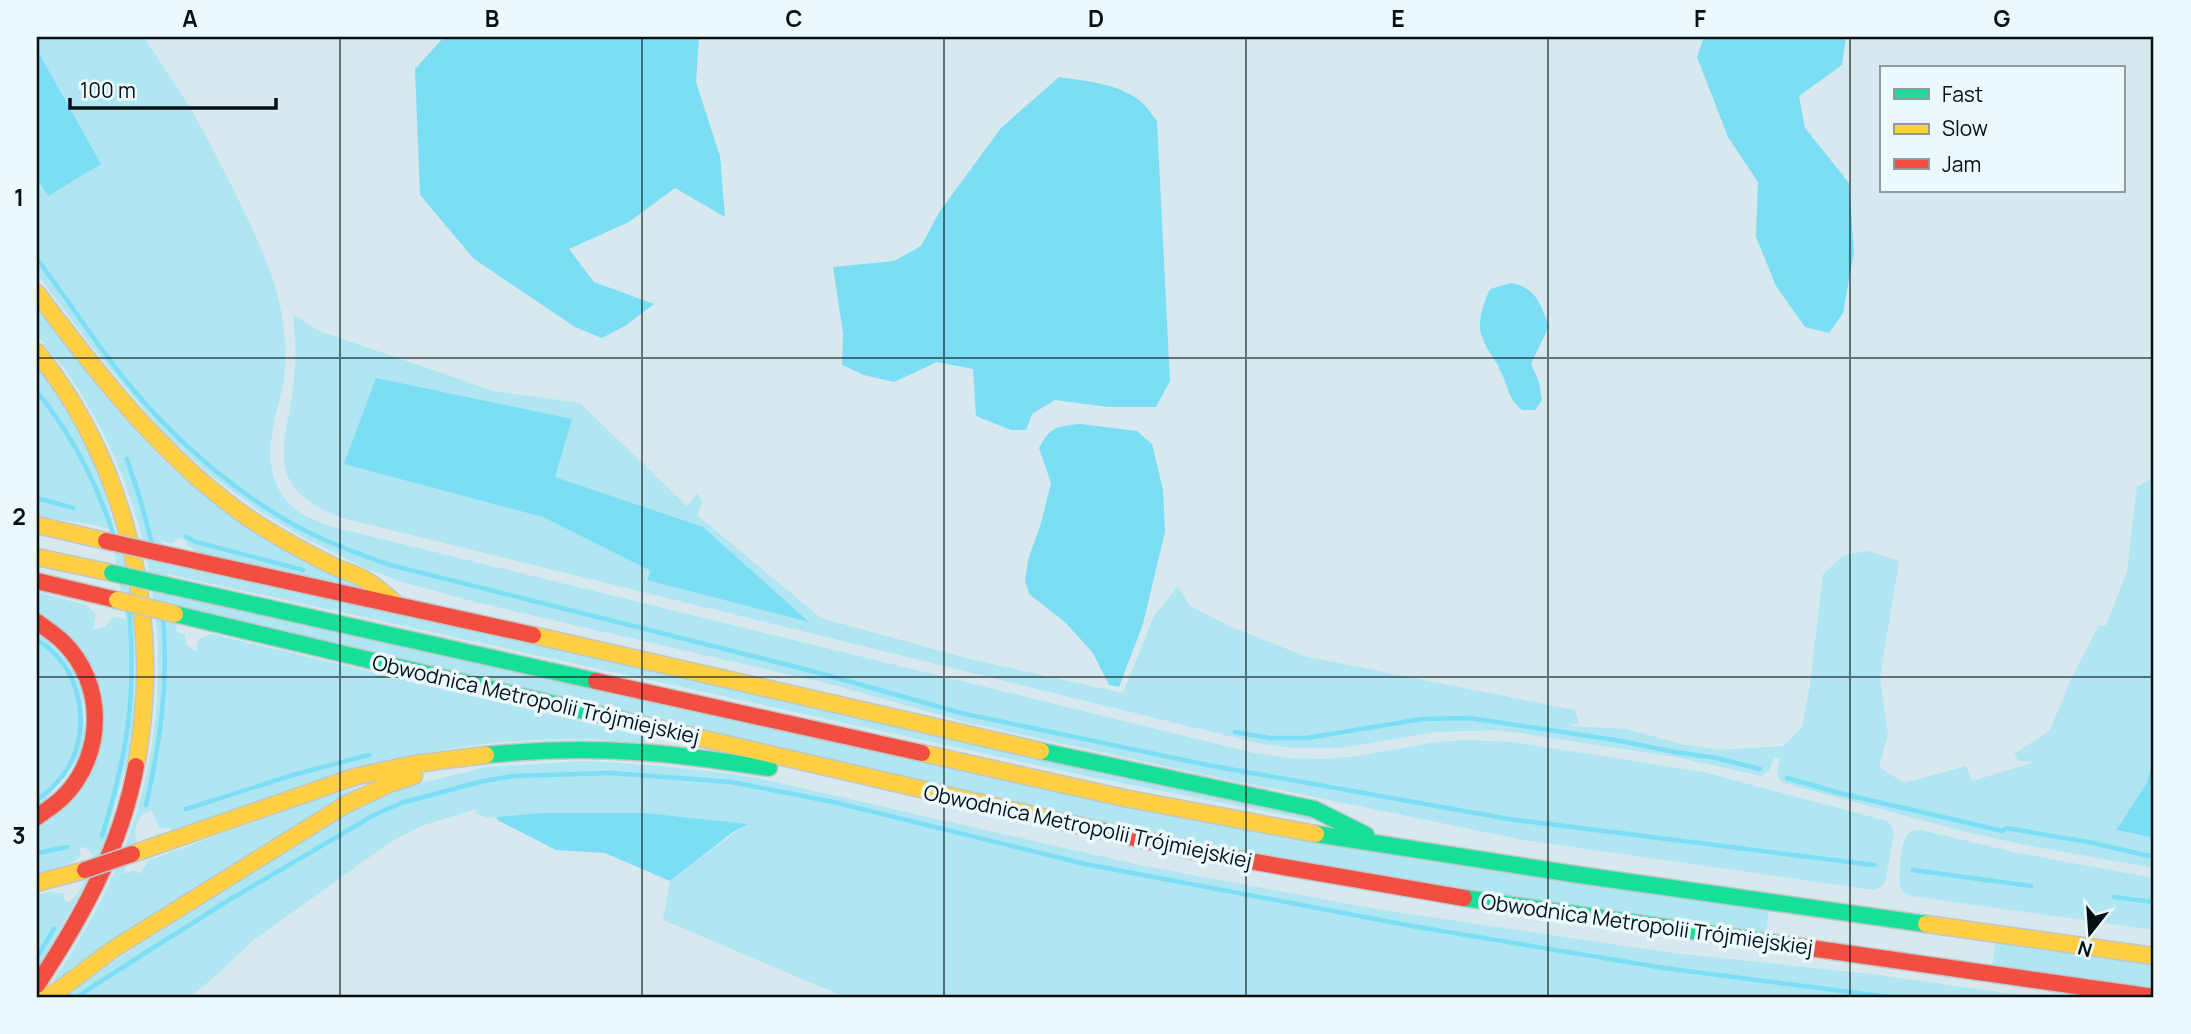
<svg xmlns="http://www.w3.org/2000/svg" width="2191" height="1034" font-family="Manrope,sans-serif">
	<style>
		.green { fill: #b0e5f2 }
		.water { fill: #7bdef5 }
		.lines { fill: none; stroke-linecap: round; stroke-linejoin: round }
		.stream { stroke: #7bdef5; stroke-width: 4.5 }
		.fast-casing { stroke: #bfc7c9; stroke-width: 19 }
		.slow-casing { stroke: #bfc7c9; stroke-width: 19 }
		.jam-casing { stroke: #bfc7c9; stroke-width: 19 }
		.fast { stroke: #16e098; stroke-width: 16 }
		.slow { stroke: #ffcf43; stroke-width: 16 }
		.jam { stroke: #f24e42; stroke-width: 16 }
		.fast-bridge-casing { stroke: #bfc7c9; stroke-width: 19; stroke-linecap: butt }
		.slow-bridge-casing { stroke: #bfc7c9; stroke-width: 19; stroke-linecap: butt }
		.jam-bridge-casing { stroke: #bfc7c9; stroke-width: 19; stroke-linecap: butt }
		.fast-bridge { stroke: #16e098; stroke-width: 16 }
		.slow-bridge { stroke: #ffcf43; stroke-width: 16 }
		.jam-bridge { stroke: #f24e42; stroke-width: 16 }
		.grid { fill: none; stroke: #051013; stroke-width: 2; stroke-opacity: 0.55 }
		.labels { text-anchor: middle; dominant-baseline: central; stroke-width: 7; stroke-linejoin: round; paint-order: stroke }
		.street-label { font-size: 21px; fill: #051013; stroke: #ebf8fc }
		.neatline { fill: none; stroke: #051013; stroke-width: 2.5 }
		.grid-label { font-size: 23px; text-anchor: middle; font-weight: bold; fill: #051013 }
	</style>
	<rect width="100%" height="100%" fill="#d7e9ee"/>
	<g class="green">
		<path d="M 37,37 L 144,37 C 164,68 186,99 203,131 C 215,153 226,175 237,197 C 258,240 280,284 284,331 C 286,347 286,363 284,379 C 278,413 262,449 276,483 C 286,510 311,520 337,528 L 1254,753 L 1289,758 L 1324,759 L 1358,756 L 1436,742 L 1466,740 L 1513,742 L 1703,772 L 1887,821 L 1891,826 L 1894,833 L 1885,883 L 1879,888 L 1874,890 L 1524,840 L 1201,774 L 961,721 L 834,685 L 475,602 L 403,582 L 365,568 L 303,537 L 258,510 L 208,473 L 164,433 L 92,347 L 37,274 Z"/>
		<path d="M 37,307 C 72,354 106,401 147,443 C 207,506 281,555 362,587 L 362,590 L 360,591 L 195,553 L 195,550 L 185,544 L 186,540 L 179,538 L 172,543 L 161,541 L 164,559 L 1096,771 L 1309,816 L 1313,819 L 1310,820 L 1096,778 L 167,574 L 171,595 L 1027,785 L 1197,820 L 1368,851 L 1769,909 L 1766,932 L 1431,884 L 1193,841 L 1022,805 L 173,605 L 177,632 L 185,634 L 186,644 L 196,652 L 199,639 L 212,634 L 650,738 L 651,741 C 636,745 605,739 588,739 C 554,739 520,740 486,744 C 377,756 275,793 172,832 L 171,828 L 160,828 L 151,810 L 143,814 L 137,823 L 135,832 L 137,841 L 123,874 L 135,870 L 142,874 L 142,869 L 148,863 L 147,861 L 306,803 L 360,787 L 363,788 L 109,947 L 50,990 L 49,987 C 77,946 102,903 121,857 C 175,724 169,574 109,445 C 96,417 80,391 63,367 C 57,360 39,340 37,333 C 34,327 37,314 37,307 Z"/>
		<path d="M 293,314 L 319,331 L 494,391 L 580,403 L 687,506 L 697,493 L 703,501 L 697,515 L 821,618 L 970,659 L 1123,693 L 1154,616 L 1178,586 L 1190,606 L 1229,626 L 1307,657 L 1575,710 L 1579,723 L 1568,726 L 1626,729 L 1681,744 L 1718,750 L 1784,746 L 1802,727 L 1810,685 L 1823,574 L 1844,555 L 1868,551 L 1899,561 L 1880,678 L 1888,734 L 1879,767 L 1904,783 L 1966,766 L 1972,781 L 2035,762 L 2019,761 L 2014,754 L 2050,730 L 2071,679 L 2099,625 L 2106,626 L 2127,571 L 2137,487 L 2154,477 L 2154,760 L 2146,784 L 2116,830 L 2154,838 L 2154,868 L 2030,846 L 1962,831 L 1784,783 C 1773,777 1778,768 1780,759 L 1774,757 L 1769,771 L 1761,776 L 1676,757 L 1497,730 L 1437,732 L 1342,748 L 1291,748 L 1257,743 L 342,518 C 259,486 287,446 294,379 C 297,357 295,335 293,314 Z"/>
		<path d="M 37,363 L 95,459 L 135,600 L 134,735 L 102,852 L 37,971 L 37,895 L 52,891 L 53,893 L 63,893 L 66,903 C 82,897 87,870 93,856 L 87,848 L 79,847 L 81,855 L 75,861 L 37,876 L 37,827 L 104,727 L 37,612 L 37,592 L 86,605 L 96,614 L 93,630 L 105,627 L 113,617 L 126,619 L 110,529 L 84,523 L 37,517 Z"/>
		<path d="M 37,628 L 81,678 L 86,747 L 37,811 Z"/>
		<path d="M 583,761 C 643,764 702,769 762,779 L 1139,865 L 1376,909 L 1673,953 L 1871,974 L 2033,997 L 845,997 L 663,920 L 670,881 L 746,824 L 645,813 L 540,813 L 488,818 L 476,813 L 476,809 L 421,826 L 389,843 L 251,942 L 218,974 L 189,997 L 63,997 L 78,984 L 329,823 L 404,787 L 488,767 Z"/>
		<path d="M 1914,830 L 1921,830 L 2018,853 L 2154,878 L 2154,930 L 1912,896 L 1903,892 C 1896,882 1901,850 1905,838 C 1908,833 1909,833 1914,830 Z"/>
		<path d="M 1996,941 L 2154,964 L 2154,988 L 1992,965 Z"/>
	</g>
	<g class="water">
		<path d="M 444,37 L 699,37 L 696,82 L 720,156 L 725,217 L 675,188 L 629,222 L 569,249 L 594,282 L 654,304 L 625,326 L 602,338 L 575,327 L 474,259 L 420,195 L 415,69 Z"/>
		<path d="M 1704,37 L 1846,37 L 1842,65 L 1799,96 L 1805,128 L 1849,183 L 1854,252 L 1843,313 L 1829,333 L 1805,327 L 1776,286 L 1756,237 L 1758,182 L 1728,137 L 1697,57 Z"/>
		<path d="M 37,50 L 101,164 L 48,196 L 37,178 Z"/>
		<path d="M 1059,77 C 1086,81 1116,83 1139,100 C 1146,105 1151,114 1157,121 L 1170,381 L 1156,407 L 1108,407 L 1055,400 L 1032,414 L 1026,430 L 1011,430 L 976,416 L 973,369 L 937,362 L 894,382 L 864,375 L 842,365 L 843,333 L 833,267 L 894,261 L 921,246 L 940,211 L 1001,128 Z"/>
		<path d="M 1511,283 C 1537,288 1540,304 1549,326 L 1531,364 L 1539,382 L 1542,400 L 1535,410 L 1522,410 C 1507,397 1509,388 1501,372 C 1496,360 1486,349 1482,337 C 1476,322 1484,303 1490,289 Z"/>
		<path d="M 376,378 L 572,419 L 555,477 L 703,527 L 809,622 L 647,580 L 651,571 L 543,517 L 344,464 Z"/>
		<path d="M 1080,424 L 1137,431 L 1152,444 L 1163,490 L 1165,532 L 1143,624 L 1119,687 L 1109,685 L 1093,653 L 1065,622 L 1030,595 L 1025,582 L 1028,560 L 1041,523 L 1051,483 L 1039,448 C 1050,427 1057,426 1080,424 Z"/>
		<path d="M 2154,760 L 2154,838 L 2117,830 L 2115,832 L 2146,784 Z"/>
		<path d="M 540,813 L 645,813 L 748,824 L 733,832 L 670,881 L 605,853 L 556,850 L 499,821 L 496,817 Z"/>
	</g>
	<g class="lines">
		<g class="stream">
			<path d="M 37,259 C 66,297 92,338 122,376 C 169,435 230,489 296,526 C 326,542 358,554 390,565 L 812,671 L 961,713 L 1207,765 L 1509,819 L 1874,865"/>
			<path d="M 37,392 C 71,433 96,482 113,533"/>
			<path d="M 127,459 L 141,502 L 152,544"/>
			<path d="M 37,498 L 73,508"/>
			<path d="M 186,537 L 196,542 L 303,570"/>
			<path d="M 37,640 C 82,665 94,732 64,774 C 56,784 47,793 37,800"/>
			<path d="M 1235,732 L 1270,738 L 1307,738 L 1422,719 L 1470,718 L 1615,740 L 1675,752 L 1716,758 L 1760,769"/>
			<path d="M 1787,778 L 1843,794 L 2003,831 L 2006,828 L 2088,842 L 2154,857"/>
			<path d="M 146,805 C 160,743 169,682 163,618"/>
			<path d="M 186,809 L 293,775 L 369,755"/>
			<path d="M 102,836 C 127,756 137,695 129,610"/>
			<path d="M 37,853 L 67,847"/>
			<path d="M 1913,870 L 2031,886"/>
			<path d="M 2114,897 L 2153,902"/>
			<path d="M 37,957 L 54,929"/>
			<path d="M 78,997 L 87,990 L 224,903 L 374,815 L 401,803 L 483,781 L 514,776 L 611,773 L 731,782 L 833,802 L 1085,864 L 1412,926 L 1664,968 L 1889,997"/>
		</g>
		<g class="fast-casing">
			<g id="fast">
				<path d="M 170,586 L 596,681"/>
				<path d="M 175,614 L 635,723"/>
				<path d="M 1041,751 L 1314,809 L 1366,835"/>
				<path d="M 486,755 C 536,750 586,748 636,752 C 681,754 725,762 769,768"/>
				<path d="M 1316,834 L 1580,875 L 1926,924"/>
				<path d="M 1464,898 L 1789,945"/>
			</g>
		</g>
		<g class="slow-casing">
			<g id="slow">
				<path d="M 37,293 C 99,376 162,457 247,517 C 275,536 305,552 335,567 C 345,571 355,574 364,579 C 375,585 385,594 394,602"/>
				<path d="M 37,352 C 129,467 163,622 136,766"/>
				<path d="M 37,525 L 106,541"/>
				<path d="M 37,557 L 112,573"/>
				<path d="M 533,635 L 1041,751"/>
				<path d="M 635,723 L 1098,830"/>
				<path d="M 922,753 L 1124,798 L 1316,834"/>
				<path d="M 132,854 L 354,777 L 414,764 L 486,755"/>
				<path d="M 37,883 L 85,870"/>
				<path d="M 1926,924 L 2154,956"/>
				<path d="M 45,997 L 59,990 L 112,950 L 345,805 L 389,784 L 414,776"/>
			</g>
		</g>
		<g class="jam-casing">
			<g id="jam">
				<path d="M 164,554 L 533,635"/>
				<path d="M 37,581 L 117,600"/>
				<path d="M 37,622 C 45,628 55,634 63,642 C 106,684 105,755 63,797 C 55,805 45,811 37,817"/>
				<path d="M 596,681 L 922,753"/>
				<path d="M 1098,830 L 1203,853 L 1464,898"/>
				<path d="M 1789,945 L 2154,997"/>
				<path d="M 37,985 C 82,917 121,847 136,766"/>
			</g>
		</g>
		<use href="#fast" class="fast"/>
		<use href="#slow" class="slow"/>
		<use href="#jam" class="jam"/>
		<g class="fast-bridge-casing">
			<path id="fast-bridge" d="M 112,573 L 170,586"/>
		</g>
		<g class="slow-bridge-casing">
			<path id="slow-bridge" d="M 117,600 L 175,614"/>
		</g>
		<g class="jam-bridge-casing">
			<g id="jam-bridge">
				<path d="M 106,541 L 164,554"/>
				<path d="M 85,870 L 132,854"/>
			</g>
		</g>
		<use href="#fast-bridge" class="fast-bridge"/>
		<use href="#slow-bridge" class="slow-bridge"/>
		<use href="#jam-bridge" class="jam-bridge"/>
	</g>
	<path class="grid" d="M 340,37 L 340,997M 642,37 L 642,997M 944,37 L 944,997M 1246,37 L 1246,997M 1548,37 L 1548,997M 1850,37 L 1850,997M 37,358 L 2154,358M 37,677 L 2154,677"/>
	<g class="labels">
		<g class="street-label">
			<text transform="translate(536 699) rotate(13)">Obwodnica Metropolii Trójmiejskiej</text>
			<text transform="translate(1088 826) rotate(12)">Obwodnica Metropolii Trójmiejskiej</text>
			<text transform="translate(1647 924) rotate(8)">Obwodnica Metropolii Trójmiejskiej</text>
		</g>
	</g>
	<rect width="2191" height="1034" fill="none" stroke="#ebf8fc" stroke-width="77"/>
	<rect x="1880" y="66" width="245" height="126" fill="#ebf8fc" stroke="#8f9b9f" stroke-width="2"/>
	<rect x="1894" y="89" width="35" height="10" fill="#16e098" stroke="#8f9b9f" stroke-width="2"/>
	<text x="1942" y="102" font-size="21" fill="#051013">Fast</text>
	<rect x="1894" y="124" width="35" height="10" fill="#ffcf43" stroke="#8f9b9f" stroke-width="2"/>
	<text x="1942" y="136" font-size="21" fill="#051013">Slow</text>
	<rect x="1894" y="159" width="35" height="10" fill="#f24e42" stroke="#8f9b9f" stroke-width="2"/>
	<text x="1942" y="172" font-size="21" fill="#051013">Jam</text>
	<g transform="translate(2090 933) rotate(197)" stroke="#ebf8fc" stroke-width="5" paint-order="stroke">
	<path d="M0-5L12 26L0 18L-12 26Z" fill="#051013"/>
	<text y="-10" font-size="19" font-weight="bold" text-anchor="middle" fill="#051013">N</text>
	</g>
	<path d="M70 98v10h206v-10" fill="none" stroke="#051013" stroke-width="3.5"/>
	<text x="80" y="98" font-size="21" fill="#051013" stroke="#ebf8fc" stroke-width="5" paint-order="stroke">100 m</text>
	<rect x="38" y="38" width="2114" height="958" class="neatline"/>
	<g class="grid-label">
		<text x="190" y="27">A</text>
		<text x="492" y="27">B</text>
		<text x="794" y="27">C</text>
		<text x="1096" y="27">D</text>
		<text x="1398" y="27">E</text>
		<text x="1700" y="27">F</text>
		<text x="2002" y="27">G</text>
		<text x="19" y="206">1</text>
		<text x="19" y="525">2</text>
		<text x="19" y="844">3</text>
	</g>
</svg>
